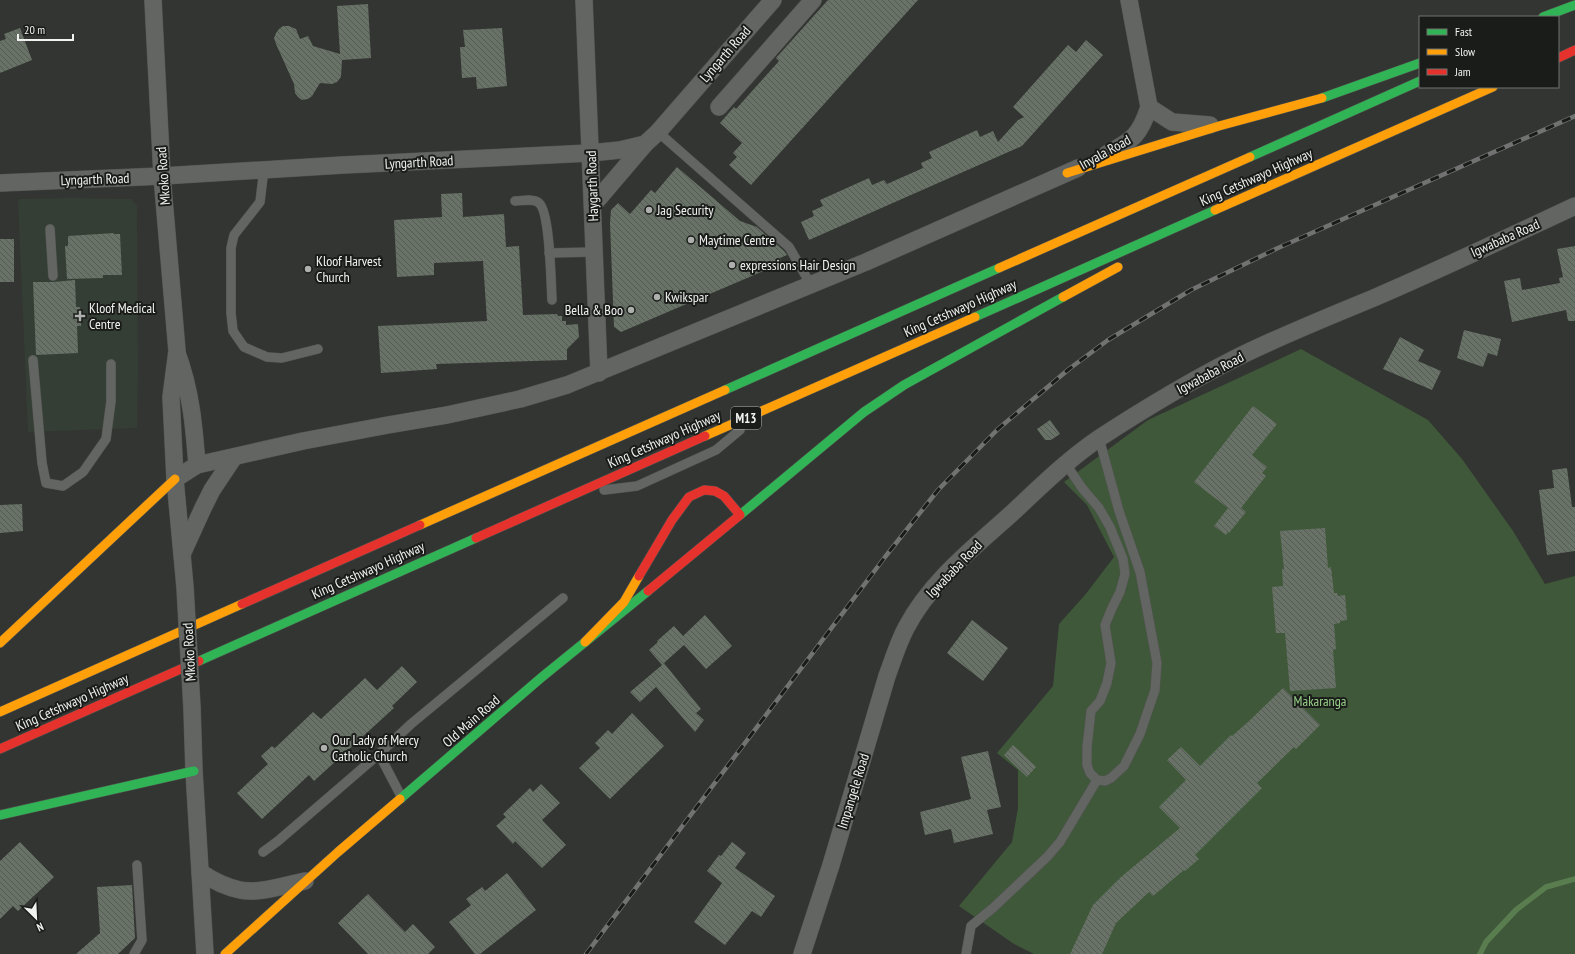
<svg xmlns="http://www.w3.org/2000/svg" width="1575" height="954" font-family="'PT Sans Narrow',sans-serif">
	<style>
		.built { fill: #353e34 }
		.park { fill: #40583a }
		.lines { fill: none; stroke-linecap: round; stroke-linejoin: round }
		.stream { stroke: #5a7d50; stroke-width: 5.5 }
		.building { fill: url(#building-back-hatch) }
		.lane-casing { stroke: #515450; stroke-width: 10 }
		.street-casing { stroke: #515450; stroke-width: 18 }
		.fast-casing { stroke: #515450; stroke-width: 10 }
		.slow-casing { stroke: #515450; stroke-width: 10 }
		.jam-casing { stroke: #515450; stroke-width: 10 }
		.lane { stroke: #636562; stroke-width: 9 }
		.street { stroke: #636562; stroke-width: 17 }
		.fast { stroke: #30b455; stroke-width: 9 }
		.slow { stroke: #ff9f0a; stroke-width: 9 }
		.jam { stroke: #e5322d; stroke-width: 9 }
		.rail-casing { stroke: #717271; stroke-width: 4.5 }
		.rail { stroke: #1a1c1a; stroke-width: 3; stroke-dasharray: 9; stroke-linecap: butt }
		.street-bridge-casing { stroke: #515450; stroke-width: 18; stroke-linecap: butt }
		.street-bridge { stroke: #636562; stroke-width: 17 }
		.poi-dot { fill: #adb0ac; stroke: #1a1c1a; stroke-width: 1.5 }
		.labels { text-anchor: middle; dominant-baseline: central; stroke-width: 4; stroke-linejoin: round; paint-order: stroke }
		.shield { fill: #1a1c1a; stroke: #afb2ae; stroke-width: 1 }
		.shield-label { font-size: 13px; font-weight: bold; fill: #eff2ee }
		.street-label { font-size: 14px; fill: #eff2ee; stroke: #1a1c1a }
		.poi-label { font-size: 14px; fill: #eff2ee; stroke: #1a1c1a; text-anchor: start }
		.park-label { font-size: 14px; fill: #98d089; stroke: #1a1c1a }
	</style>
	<defs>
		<pattern id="building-back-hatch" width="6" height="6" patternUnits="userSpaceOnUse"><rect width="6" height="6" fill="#687266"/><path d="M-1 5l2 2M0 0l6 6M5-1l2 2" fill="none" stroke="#565b55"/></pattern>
	</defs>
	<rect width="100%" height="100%" fill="#323531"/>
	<path class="built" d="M 71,198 L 131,199 L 137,206 L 138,370 L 137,428 L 28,432 L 18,199 Z"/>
	<path class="park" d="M 1301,349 L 1428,420 L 1462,459 L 1513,531 L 1545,584 L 1575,576 L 1575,954 L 1034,954 L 1014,944 L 959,906 L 1012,842 L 1018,808 L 1018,770 L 997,753 L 1053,686 L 1059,624 L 1085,595 L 1114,557 L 1087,505 L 1064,482 L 1148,420 Z"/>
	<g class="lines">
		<path class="stream" d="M 1480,954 L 1486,942 L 1516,910 L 1546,887 L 1575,879"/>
	</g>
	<g class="building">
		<path d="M 828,0 L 918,0 L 751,185 L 729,165 L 737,157 L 733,153 L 742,143 L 720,123 L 734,107 L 736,109 L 779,61 L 776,58 Z"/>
		<path d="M 368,4 L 371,58 L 342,60 L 341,77 L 337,82 L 332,84 L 320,83 L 312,96 L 308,99 L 302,100 L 298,97 L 295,93 L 294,84 L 276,44 L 274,38 L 276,33 L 279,29 L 283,26 L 289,26 L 296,29 L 300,39 L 308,36 L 313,46 L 340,54 L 337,6 Z"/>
		<path d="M 20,28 L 32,60 L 0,73 L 0,41 L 6,39 L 4,34 Z"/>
		<path d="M 502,28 L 507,86 L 477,89 L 476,77 L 462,78 L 460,47 L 465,47 L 463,30 Z"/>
		<path d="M 1086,40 L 1103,55 L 1022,146 L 809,240 L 801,222 L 814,216 L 812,211 L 823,206 L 820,200 L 869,178 L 872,185 L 884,180 L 887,184 L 923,168 L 921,163 L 932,158 L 929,152 L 977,130 L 980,137 L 993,131 L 998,142 L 1018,120 L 1024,117 L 1013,107 L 1068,45 L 1076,52 Z"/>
		<path d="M 677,167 L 740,221 L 757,227 L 784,251 L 787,255 L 780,258 L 782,263 L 621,332 L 614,327 L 610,223 L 611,210 L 618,203 L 630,214 L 651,190 L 655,193 Z"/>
		<path d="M 462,193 L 463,217 L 504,214 L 506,247 L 519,246 L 523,315 L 557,314 L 558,316 L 562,316 L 562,321 L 566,321 L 566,325 L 578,324 L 579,337 L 567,349 L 567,360 L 436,364 L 437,369 L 381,373 L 378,326 L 487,321 L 483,261 L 434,263 L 434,275 L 397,277 L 394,220 L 442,217 L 441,194 Z"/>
		<path d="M 114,233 L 114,234 L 120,234 L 122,275 L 103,275 L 103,278 L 67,279 L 65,246 L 68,246 L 68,236 Z"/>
		<rect x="0" y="239" width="14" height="43"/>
		<path d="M 1575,246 L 1575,321 L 1568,321 L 1566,310 L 1512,322 L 1504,281 L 1520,278 L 1522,290 L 1560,283 L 1559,278 L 1563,277 L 1557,249 Z"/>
		<path d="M 75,280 L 76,307 L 80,307 L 81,326 L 77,326 L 78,353 L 36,355 L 33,282 L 53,282 Z"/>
		<path d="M 1464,330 L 1501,339 L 1497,356 L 1488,353 L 1483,367 L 1457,358 Z"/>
		<path d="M 1400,337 L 1424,350 L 1418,361 L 1441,371 L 1432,390 L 1383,369 Z"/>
		<path d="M 1253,406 L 1277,424 L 1252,455 L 1267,467 L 1262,473 L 1266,476 L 1241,508 L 1246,512 L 1229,533 L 1228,532 L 1226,535 L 1214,526 L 1228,508 L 1194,482 Z"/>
		<path d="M 1050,420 L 1060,434 L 1051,440 L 1045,440 L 1037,429 Z"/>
		<path d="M 1567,468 L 1572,507 L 1575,507 L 1575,551 L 1547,555 L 1539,490 L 1554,488 L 1552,470 Z"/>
		<path d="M 22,504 L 23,531 L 0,533 L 0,505 Z"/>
		<path d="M 1325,528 L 1328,568 L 1331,567 L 1334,593 L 1337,593 L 1338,596 L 1345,595 L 1347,620 L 1340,621 L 1340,623 L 1334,624 L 1336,649 L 1333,650 L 1336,688 L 1290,691 L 1285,633 L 1276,633 L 1272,587 L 1283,586 L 1282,569 L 1284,569 L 1280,531 Z"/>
		<path d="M 705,615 L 732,646 L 706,669 L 684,645 L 664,663 L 701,709 L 696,713 L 704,720 L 695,732 L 656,687 L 640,702 L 630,692 L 662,665 L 649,650 L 658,642 L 657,641 L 674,626 L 683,636 Z"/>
		<path d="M 972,620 L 1008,648 L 983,681 L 947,653 Z"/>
		<path d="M 402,666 L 417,682 L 392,706 L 394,708 L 314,781 L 309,775 L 262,819 L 237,793 L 268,764 L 261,756 L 272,746 L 275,748 L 313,712 L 321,719 L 365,678 L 377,690 Z"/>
		<path d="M 1283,688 L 1320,725 L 1296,749 L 1294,747 L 1257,783 L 1262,788 L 1195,855 L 1199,859 L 1185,871 L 1184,870 L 1153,896 L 1149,892 L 1116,923 L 1102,954 L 1070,954 L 1093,905 L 1121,877 L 1180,828 L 1159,807 L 1186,780 L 1167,760 L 1181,747 L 1200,766 L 1231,735 L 1232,736 L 1248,722 Z"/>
		<path d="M 632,713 L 664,746 L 610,799 L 579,768 L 600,748 L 595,743 L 608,730 L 612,734 Z"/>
		<path d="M 1013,745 L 1036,767 L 1027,777 L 1004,755 Z"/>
		<path d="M 988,751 L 1001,807 L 987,810 L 993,834 L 954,843 L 951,829 L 925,835 L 920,812 L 971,799 L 961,757 Z"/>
		<path d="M 541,784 L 560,803 L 542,820 L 566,845 L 542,868 L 515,841 L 513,844 L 496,826 L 506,817 L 503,814 L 530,788 L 533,792 Z"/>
		<path d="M 20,842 L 54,877 L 18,911 L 13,906 L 0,919 L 0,861 Z"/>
		<path d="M 732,842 L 746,853 L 735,868 L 775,896 L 761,917 L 752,911 L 725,945 L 694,922 L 722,883 L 707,871 L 719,855 L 721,856 Z"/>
		<path d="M 507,873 L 536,910 L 480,954 L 475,954 L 449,922 L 471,905 L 466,899 L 482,887 L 485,891 Z"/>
		<path d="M 132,885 L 135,938 L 118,954 L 76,954 L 100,933 L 97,887 Z"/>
		<path d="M 368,894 L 405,932 L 413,924 L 435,947 L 428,954 L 368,954 L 338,923 Z"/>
	</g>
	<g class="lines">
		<g class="lane-casing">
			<g id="lane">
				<path d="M 658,132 L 789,247 L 811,285"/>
				<path d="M 264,169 L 260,202 L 234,235 L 231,248 L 231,313 L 233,331 L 244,347 L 267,357 L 282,358 L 318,349"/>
				<path d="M 515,201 C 521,201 534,198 539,203 C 550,212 551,283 552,300"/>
				<path d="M 50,229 L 53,276"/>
				<path d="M 549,253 L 594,252"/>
				<path d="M 33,360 L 42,463 L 46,483 L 63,486 L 83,472 L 106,439 L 111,401 L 111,364"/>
				<path d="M 1066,464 L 1082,488 L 1099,508 L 1110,527 L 1123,559 L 1125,574 L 1120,592 L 1112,608 L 1105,625 L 1111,663 L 1107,683 L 1100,701 L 1091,711 L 1087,747 L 1087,765 L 1090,773 L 1097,780 L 1105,781 L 1111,778 L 1124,766 L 1140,734 L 1155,690 L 1157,663 L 1140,572 L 1119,511 L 1099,438"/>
				<path d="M 604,490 L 637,486 L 716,450 L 740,430"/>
				<path d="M 402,798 L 379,754 L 411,724 L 563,598"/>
				<path d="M 263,852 L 278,841 L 379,754"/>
				<path d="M 134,954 L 142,940 L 137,865"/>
				<path d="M 966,954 L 971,926 L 993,908 L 1047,857 L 1060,842 L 1097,780"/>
			</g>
		</g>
		<g class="street-casing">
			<g id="street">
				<path d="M 153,0 L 162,176 L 177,351 L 171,397 L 175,479 L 185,587"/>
				<path d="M 584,0 L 599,373"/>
				<path d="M 719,107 L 813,0"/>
				<path d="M 1149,107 L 1172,122 L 1210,125"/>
				<path d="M 1107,154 C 1133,140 1140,135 1149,107 L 1129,0"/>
				<path d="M 0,183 L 162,176 L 343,165 L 590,153 L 620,150 L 645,144 L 658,132 L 773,0"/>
				<path d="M 593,205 L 645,144"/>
				<path d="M 177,353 C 191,391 194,426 197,465"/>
				<path d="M 175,479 L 197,465 L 303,441 L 388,425 L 447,415 L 520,399 L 567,385 L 866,262 L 1078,168"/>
				<path d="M 183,552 L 203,508 L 212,490 L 234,457"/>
				<path d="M 192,708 L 194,771 L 205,954"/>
				<path d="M 200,872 C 212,880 225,887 240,890 C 258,894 287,885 305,881"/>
				<path d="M 802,954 L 831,865 L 887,676 C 893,660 898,643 906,628 C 930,582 972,549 1010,515 C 1039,488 1068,459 1101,437 C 1144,409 1189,382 1234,359 C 1280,336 1328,317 1376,297 C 1443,268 1509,237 1575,206"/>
			</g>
		</g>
		<g class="fast-casing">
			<g id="fast">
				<path d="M 1543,17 L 1575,5"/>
				<path d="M 1322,98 L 1420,63"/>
				<path d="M 1250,157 L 1420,81"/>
				<path d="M 975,317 L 1215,210"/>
				<path d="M 725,390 L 999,268"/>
				<path d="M 740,515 L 864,412 L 904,385 L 1063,297"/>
				<path d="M 199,661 L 476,538"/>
				<path d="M 400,799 L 542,677 L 648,591"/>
				<path d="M 0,815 L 194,771"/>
			</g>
		</g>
		<g class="slow-casing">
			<g id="slow">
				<path d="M 1067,173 L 1219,126 L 1322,98"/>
				<path d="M 1215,210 L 1493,87"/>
				<path d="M 999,268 L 1250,157"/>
				<path d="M 1063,297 L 1118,267"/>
				<path d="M 705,436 L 975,317"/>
				<path d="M 420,525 L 725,390"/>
				<path d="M 585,642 L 624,602 L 639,576"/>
				<path d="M 0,643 L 175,479"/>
				<path d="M 0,712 L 242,604"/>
				<path d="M 225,954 L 338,852 L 400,799"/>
			</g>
		</g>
		<g class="jam-casing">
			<g id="jam">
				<path d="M 1558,58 L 1575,50"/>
				<path d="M 476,538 L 705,436"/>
				<path d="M 639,576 L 672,520 L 689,497 L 704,490 L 715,491 L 724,496 L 740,515 L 648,591"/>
				<path d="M 242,604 L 420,525"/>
				<path d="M 0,749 L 199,661"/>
			</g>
		</g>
		<use href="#lane" class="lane"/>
		<use href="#street" class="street"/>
		<use href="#fast" class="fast"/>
		<use href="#slow" class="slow"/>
		<use href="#jam" class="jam"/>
		<g class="rail-casing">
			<path id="rail" d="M 586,954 L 885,557 L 938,490 L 998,429 L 1069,369 L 1108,340 L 1191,290 L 1278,248 L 1575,116"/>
		</g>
		<use href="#rail" class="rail"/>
		<g class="street-bridge-casing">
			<path id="street-bridge" d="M 185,587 L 192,708"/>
		</g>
		<use href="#street-bridge" class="street-bridge"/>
	</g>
	<g class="poi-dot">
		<circle cx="649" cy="210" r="4"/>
		<circle cx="691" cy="240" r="4"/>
		<circle cx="732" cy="265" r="4"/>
		<circle cx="308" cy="269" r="4"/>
		<circle cx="657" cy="297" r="4"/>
		<circle cx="631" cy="310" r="4"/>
		<path d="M78 310h4v4h4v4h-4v4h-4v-4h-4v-4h4z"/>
		<circle cx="324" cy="748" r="4"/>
	</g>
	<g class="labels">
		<rect class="shield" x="731" y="407" width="30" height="22" rx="3"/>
		<g class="shield-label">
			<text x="746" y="418">M13</text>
		</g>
		<g class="street-label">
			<text transform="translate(725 54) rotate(-49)">Lyngarth Road</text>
			<text transform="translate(1105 152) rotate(-29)">Inyala Road</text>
			<text transform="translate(419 162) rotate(-3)">Lyngarth Road</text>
			<text transform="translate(163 176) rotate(-94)">Mkoko Road</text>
			<text transform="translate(1256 177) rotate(-24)">King Cetshwayo Highway</text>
			<text transform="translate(95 179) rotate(-2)">Lyngarth Road</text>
			<text transform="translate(592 186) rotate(-92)">Haygarth Road</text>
			<text transform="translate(1505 238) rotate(-24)">Igwababa Road</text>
			<text transform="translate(960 308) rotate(-24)">King Cetshwayo Highway</text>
			<text transform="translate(1210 373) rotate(-28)">Igwababa Road</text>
			<text transform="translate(664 439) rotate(-24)">King Cetshwayo Highway</text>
			<text transform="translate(954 569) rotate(-46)">Igwababa Road</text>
			<text transform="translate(368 570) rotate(-24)">King Cetshwayo Highway</text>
			<text transform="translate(189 652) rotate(-93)">Mkoko Road</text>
			<text transform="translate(72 702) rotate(-24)">King Cetshwayo Highway</text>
			<text transform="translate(471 721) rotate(-41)">Old Main Road</text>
			<text transform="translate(853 791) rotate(-73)">Impangele Road</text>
		</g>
		<g class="poi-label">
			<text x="657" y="210">Jag Security</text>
			<text x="699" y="240">Maytime Centre</text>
			<text x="316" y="261">Kloof Harvest<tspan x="316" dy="16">Church</tspan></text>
			<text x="740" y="265">expressions Hair Design</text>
			<text x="665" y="297">Kwikspar</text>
			<text x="89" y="308">Kloof Medical<tspan x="89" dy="16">Centre</tspan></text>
			<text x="623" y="310" text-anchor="end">Bella &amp; Boo</text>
			<text x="332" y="740">Our Lady of Mercy<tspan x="332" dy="16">Catholic Church</tspan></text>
		</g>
		<g class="park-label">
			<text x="1320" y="701">Makaranga</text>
		</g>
	</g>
	<rect x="1419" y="16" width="140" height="72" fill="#1a1c1a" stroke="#6f726f"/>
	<rect x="1427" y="29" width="20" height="6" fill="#30b455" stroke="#6f726f"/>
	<text x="1455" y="36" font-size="12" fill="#eff2ee">Fast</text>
	<rect x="1427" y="49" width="20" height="6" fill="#ff9f0a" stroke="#6f726f"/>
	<text x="1455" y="56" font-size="12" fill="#eff2ee">Slow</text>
	<rect x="1427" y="69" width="20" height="6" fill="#e5322d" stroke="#6f726f"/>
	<text x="1455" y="76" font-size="12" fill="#eff2ee">Jam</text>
	<g transform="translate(36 918) rotate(156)" stroke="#1a1c1a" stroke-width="3" paint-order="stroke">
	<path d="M0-3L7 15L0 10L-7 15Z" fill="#eff2ee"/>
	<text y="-6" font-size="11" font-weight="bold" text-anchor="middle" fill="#eff2ee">N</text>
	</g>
	<path d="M18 34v6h55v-6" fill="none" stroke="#eff2ee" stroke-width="2"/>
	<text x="24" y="34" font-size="12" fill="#eff2ee" stroke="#1a1c1a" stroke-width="3" paint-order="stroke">20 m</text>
</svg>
